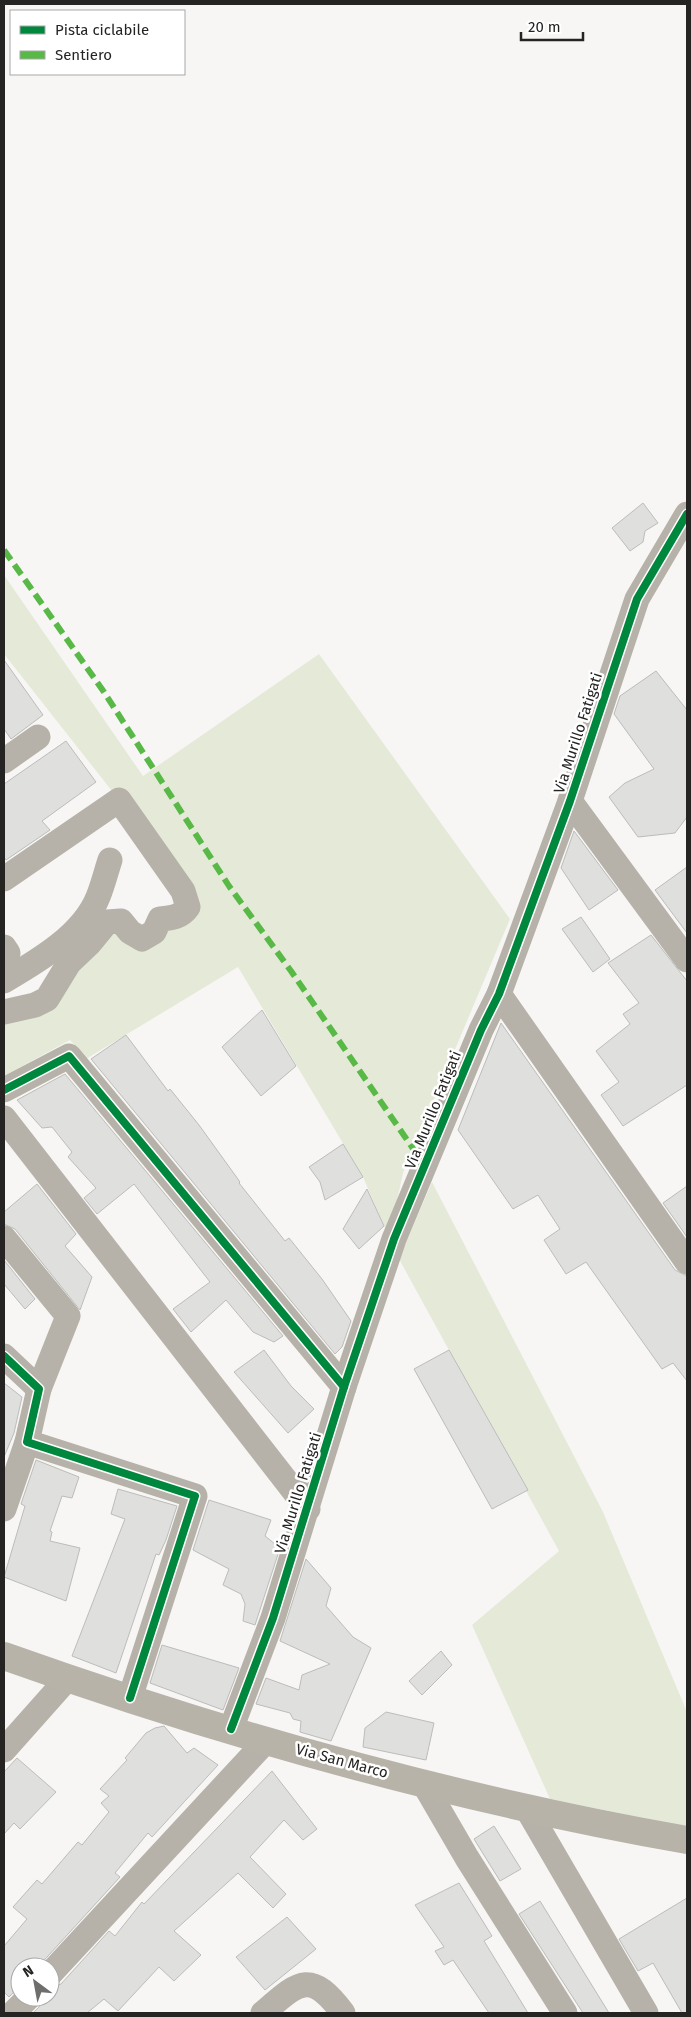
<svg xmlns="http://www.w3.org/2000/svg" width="691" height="2017" font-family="'Fira Sans',sans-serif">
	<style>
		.green { fill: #e5ead8 }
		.building { fill: #dfdfde; stroke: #bcbcbb }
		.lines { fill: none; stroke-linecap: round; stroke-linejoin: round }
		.minor { stroke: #b6b2a9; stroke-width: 25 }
		.major { stroke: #b7b3a9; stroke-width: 28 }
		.quiet { stroke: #58b947; stroke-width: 6; stroke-dasharray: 12 6; stroke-linecap: butt }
		.cycleway-casing { stroke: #fff; stroke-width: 11 }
		.cycleway { stroke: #00873e; stroke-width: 8 }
		.labels { text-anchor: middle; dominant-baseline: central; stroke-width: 5; stroke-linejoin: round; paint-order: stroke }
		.street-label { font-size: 15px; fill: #252423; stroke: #fff }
	</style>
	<rect width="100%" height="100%" fill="#f7f6f4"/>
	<g class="green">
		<path d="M 4,575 L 143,776 L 319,654 L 510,919 L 403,1173 L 389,1237 L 363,1177 L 238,967 L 86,1059 L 70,1040 L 4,1076 L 4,1012 L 35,1005 L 107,922 L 130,932 L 184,913 L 119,800 L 4,654 Z"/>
		<path d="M 432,1182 L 603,1512 L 687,1712 L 687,1827 L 550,1799 L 472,1625 L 559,1551 L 399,1259 Z"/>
	</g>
	<g class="building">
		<path d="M 643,503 L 658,523 L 645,531 L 643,542 L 630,551 L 612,528 Z"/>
		<path d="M 4,660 L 43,715 L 11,739 L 4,729 Z"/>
		<path d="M 656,671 L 687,710 L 687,817 L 675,833 L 638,837 L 609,797 L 625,783 L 654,769 L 614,714 L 620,696 Z"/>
		<path d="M 66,741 L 96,782 L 42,821 L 50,830 L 6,860 L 4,857 L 4,784 Z"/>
		<path d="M 574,831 L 618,890 L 589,910 L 561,868 Z"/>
		<path d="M 687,867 L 687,933 L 655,890 Z"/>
		<path d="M 581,917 L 610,959 L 593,972 L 562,929 Z"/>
		<path d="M 651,935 L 687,981 L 687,1085 L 623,1126 L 601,1095 L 619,1082 L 596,1051 L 630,1024 L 623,1014 L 639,1003 L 608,963 Z"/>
		<path d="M 262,1010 L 296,1066 L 261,1096 L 222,1047 Z"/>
		<path d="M 501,1023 L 675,1270 L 687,1276 L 687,1381 L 673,1363 L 662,1369 L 586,1262 L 566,1274 L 544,1240 L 560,1229 L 538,1195 L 513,1209 L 458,1130 Z"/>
		<path d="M 126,1035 L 168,1091 L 170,1089 L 199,1125 L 240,1182 L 239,1183 L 285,1241 L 289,1238 L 322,1279 L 351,1321 L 342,1347 L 335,1354 L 91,1059 Z"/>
		<path d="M 65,1074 L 283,1336 L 274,1342 L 253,1332 L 226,1300 L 191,1332 L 173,1309 L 210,1282 L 134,1184 L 97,1214 L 84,1198 L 96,1188 L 68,1157 L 72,1152 L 52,1127 L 42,1128 L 17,1100 Z"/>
		<path d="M 343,1144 L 363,1177 L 325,1200 L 320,1182 L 309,1167 Z"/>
		<path d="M 37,1184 L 76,1234 L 65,1246 L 92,1277 L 80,1310 L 15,1229 L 4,1224 L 4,1212 Z"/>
		<path d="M 687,1186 L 687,1237 L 663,1203 Z"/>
		<path d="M 367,1189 L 384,1226 L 359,1249 L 343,1229 Z"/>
		<path d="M 4,1260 L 35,1299 L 25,1309 L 4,1284 Z"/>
		<path d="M 264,1350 L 291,1386 L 314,1409 L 288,1433 L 234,1372 Z"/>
		<path d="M 449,1350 L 528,1490 L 492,1509 L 414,1369 Z"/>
		<path d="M 4,1383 L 22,1397 L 14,1433 L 4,1457 Z"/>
		<path d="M 36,1460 L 79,1477 L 72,1498 L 62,1496 L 50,1531 L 52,1532 L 50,1541 L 80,1548 L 66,1601 L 4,1577 L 25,1506 L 21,1504 Z"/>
		<path d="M 118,1489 L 177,1506 L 166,1540 L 159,1555 L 156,1554 L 116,1673 L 72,1656 L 125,1519 L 111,1514 Z"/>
		<path d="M 209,1500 L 271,1520 L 265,1536 L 280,1548 L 255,1625 L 243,1621 L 245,1604 L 241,1594 L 223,1585 L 229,1569 L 193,1550 Z"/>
		<path d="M 306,1559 L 331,1588 L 326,1606 L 353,1637 L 371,1648 L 331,1741 L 300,1732 L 301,1721 L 293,1719 L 290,1713 L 256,1704 L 266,1678 L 299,1690 L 302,1675 L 330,1664 L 280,1641 Z"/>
		<path d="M 162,1645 L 239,1668 L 223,1710 L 150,1683 Z"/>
		<path d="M 441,1651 L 452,1665 L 422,1695 L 409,1681 Z"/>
		<path d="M 386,1712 L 434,1723 L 426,1760 L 363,1747 L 365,1728 Z"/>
		<path d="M 164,1726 L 187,1753 L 194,1748 L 218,1765 L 152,1837 L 148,1833 L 115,1873 L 120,1877 L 38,1967 L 20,1967 L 20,1986 L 9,1997 L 4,1992 L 4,1946 L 27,1919 L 13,1907 L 37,1880 L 42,1884 L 78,1842 L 82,1845 L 109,1812 L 101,1803 L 109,1796 L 100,1789 L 127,1760 L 125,1758 L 146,1733 L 155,1728 Z"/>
		<path d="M 17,1758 L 56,1792 L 20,1829 L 14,1823 L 4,1834 L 4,1772 Z"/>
		<path d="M 272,1771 L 317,1829 L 303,1840 L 284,1820 L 250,1857 L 286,1894 L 273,1908 L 238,1873 L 174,1931 L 201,1955 L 174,1981 L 159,1967 L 118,2011 L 104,1999 L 87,2013 L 33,2013 L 39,2007 L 43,1997 L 50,1997 L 50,1988 L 61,1984 L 109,1931 L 115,1936 L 142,1902 L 144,1904 Z"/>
		<path d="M 494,1826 L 521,1869 L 500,1881 L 474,1839 Z"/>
		<path d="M 459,1883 L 492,1936 L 484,1941 L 528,2013 L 489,2013 L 453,1960 L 444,1965 L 435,1951 L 444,1947 L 415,1905 Z"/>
		<path d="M 687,1898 L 687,2013 L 682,2013 L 653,1963 L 638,1971 L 619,1939 Z"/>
		<path d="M 540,1901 L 564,1940 L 609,2013 L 583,2013 L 519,1914 Z"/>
		<path d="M 287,1917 L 316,1949 L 265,1990 L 236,1957 Z"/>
	</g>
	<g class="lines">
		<g class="minor">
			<path d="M 4,761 L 38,737"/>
			<path d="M 570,801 L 687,960"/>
			<path d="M 4,879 L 119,800 L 183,891 L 188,907 C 181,917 172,918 160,919 L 154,932 L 142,939 L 130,932 L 121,921 L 107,922 L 89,944 L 69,963 L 47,999 L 35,1005 L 4,1012"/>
			<path d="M 4,947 L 8,953 L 4,955"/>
			<path d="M 4,981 C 38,961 83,935 98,897 C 103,885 106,872 110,860"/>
			<path d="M 499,994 L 687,1262"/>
			<path d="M 4,1090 L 69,1056 L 344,1387"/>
			<path d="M 4,1118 L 308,1509"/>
			<path d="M 4,1238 L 68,1316 L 39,1389"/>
			<path d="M 4,1356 L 39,1389 L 27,1442 L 195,1496 L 130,1698"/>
			<path d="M 4,1509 L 27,1442"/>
			<path d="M 231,1729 L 273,1618 L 344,1387 L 394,1239 L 481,1030 L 499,994 L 570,801 L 637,599 L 687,514"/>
			<path d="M 4,1750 L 68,1678"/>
			<path d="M 424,1784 L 467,1858 L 565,2013"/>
			<path d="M 526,1807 L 646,2013"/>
			<path d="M 50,1974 L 266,1741"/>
			<path d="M 13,2013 L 29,1997"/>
			<path d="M 263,2013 C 299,1982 310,1969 343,2013"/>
		</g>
		<path class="major" d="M 4,1656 C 226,1735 455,1799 687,1840"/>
		<path class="quiet" d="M 4,550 L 104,692 L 229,886 L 291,971 L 425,1166"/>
		<g class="cycleway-casing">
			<g id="cycleway">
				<path d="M 4,1090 L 69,1056 L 344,1387"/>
				<path d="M 4,1356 L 39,1389 L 27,1442 L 195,1496 L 130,1698"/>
				<path d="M 231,1729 L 273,1618 L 344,1387 L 394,1239 L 481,1030 L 499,994 L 570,801 L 637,599 L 687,514"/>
			</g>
		</g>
		<use href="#cycleway" class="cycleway"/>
	</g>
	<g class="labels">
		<g class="street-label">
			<text transform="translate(578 733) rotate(-72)">Via Murillo Fatigati</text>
			<text transform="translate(433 1110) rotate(-68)">Via Murillo Fatigati</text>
			<text transform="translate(298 1493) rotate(-73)">Via Murillo Fatigati</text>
			<text transform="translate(342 1761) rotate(15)">Via San Marco</text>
		</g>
	</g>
	<rect width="691" height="2017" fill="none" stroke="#252423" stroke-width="10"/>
	<rect x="10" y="10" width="175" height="65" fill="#ffffff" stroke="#a8a7a7"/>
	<rect x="20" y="26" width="25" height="8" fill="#00873e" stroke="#a8a7a7"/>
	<text x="55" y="35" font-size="15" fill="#252423">Pista ciclabile</text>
	<rect x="20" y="51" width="25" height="8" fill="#58b947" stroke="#a8a7a7"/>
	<text x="55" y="60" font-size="15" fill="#252423">Sentiero</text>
	<g transform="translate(35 1982) rotate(328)"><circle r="24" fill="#ffffff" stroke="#a8a7a7"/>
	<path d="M0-4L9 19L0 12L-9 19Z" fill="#6e6e6c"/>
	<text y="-8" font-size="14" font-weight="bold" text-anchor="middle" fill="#252423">N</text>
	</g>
	<path d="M521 32v8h62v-8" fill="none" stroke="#252423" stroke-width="2.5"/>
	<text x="528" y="32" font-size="15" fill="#252423" stroke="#ffffff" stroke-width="4" paint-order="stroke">20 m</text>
</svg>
